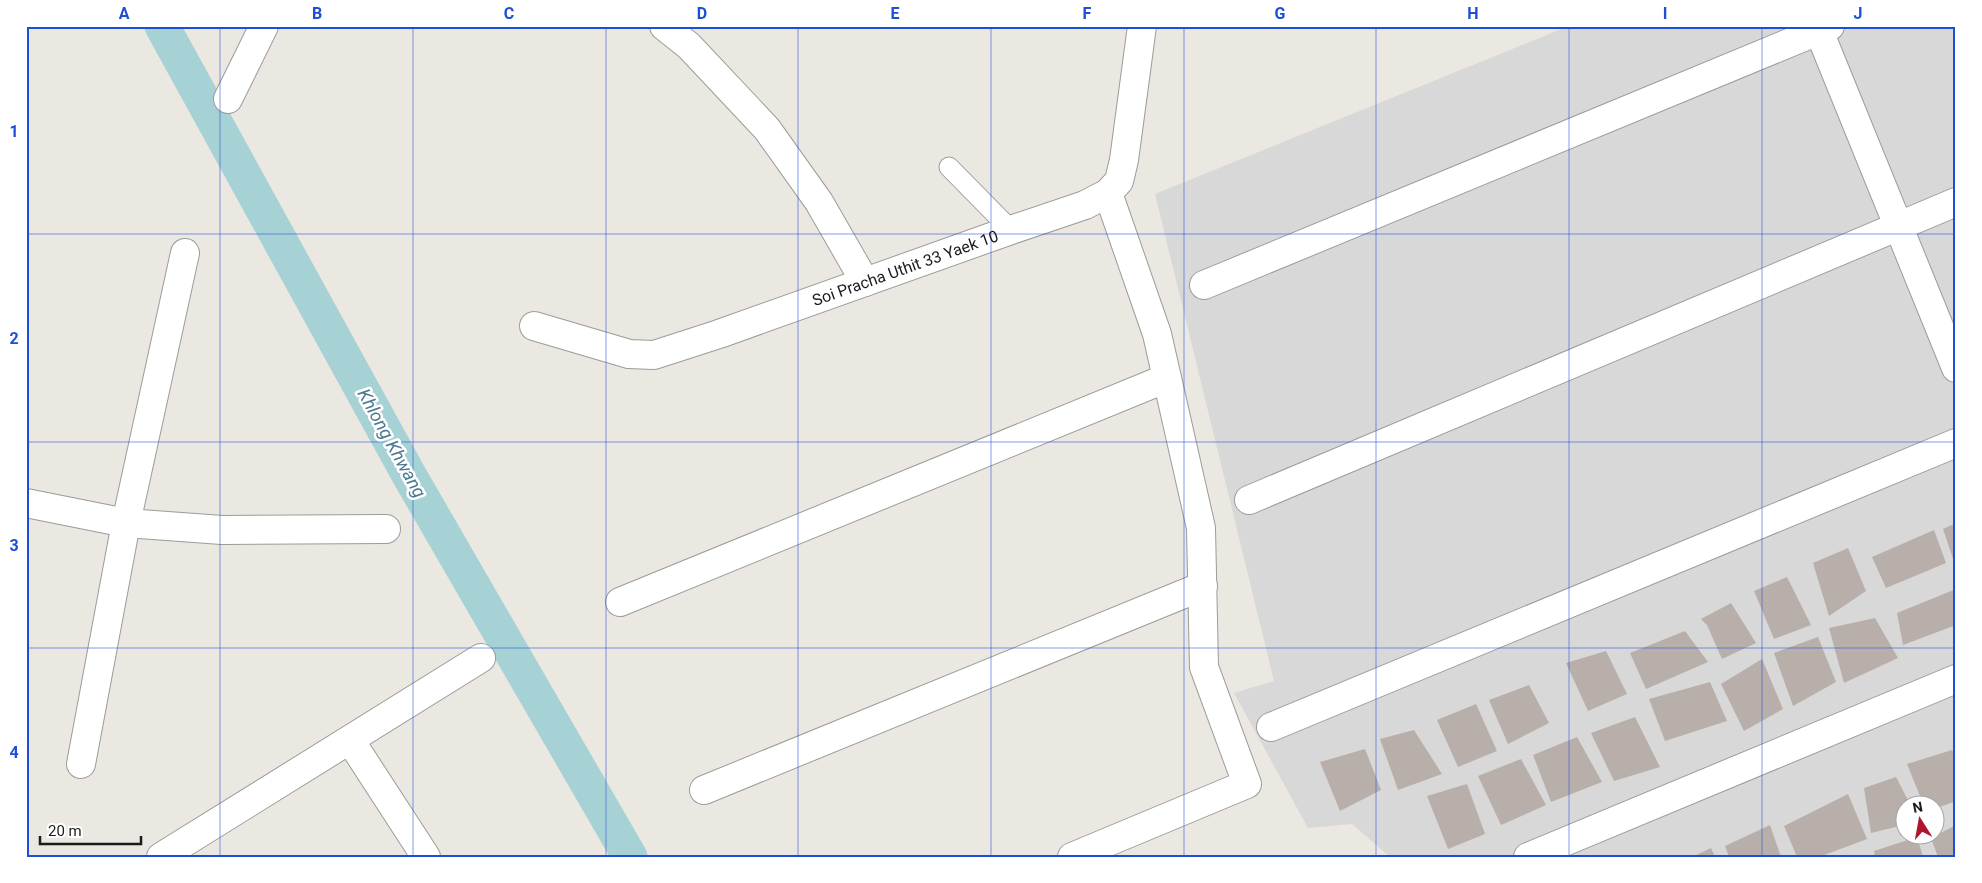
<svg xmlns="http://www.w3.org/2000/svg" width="1982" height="883" font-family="Roboto,sans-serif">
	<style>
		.residential { fill: #d9d8d8; fill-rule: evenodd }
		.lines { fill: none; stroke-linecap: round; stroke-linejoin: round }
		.canal { stroke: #a6d1d5; stroke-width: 35 }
		.building { fill: #b8afab }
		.service-casing { stroke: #9c9c9c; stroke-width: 21 }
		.minor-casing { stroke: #9c9c9c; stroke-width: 30 }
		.service { stroke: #fff; stroke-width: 19 }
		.minor { stroke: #fff; stroke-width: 28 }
		.grid { fill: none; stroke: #1d4ed8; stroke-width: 1; stroke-opacity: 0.55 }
		.labels { text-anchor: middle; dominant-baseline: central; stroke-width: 5; stroke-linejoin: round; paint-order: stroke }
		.street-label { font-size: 16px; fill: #1b1b1b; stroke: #fff }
		.water-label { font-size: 18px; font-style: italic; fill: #4c7991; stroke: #fff }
		.neatline { fill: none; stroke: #1d4ed8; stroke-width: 2 }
		.grid-label { font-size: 16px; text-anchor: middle; font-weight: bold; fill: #1d4ed8 }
	</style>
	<rect width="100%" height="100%" fill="#ebe7e1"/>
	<path class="residential" d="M 1569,26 L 1956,26 L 1956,857 L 1390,857 L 1352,824 L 1308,828 L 1234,693 L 1274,681 L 1155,194 ZM 1904,806 L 1934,806 L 1934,836 L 1904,836 Z"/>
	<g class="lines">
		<path class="canal" d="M 162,26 L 409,475 L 630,857"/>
	</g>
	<g class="building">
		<path d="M 1956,523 L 1956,558 L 1953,559 L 1943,529 Z"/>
		<path d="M 1934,530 L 1946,563 L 1886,588 L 1872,557 Z"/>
		<path d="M 1848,548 L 1866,591 L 1829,616 L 1813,563 Z"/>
		<path d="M 1787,577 L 1811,625 L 1774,639 L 1754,591 Z"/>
		<path d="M 1956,589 L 1956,625 L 1903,645 L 1897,613 Z"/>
		<path d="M 1731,603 L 1756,643 L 1722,659 L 1707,625 L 1701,619 Z"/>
		<path d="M 1875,618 L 1898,658 L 1844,683 L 1829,628 Z"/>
		<path d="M 1685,631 L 1708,662 L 1646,689 L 1630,653 Z"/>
		<path d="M 1818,637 L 1836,682 L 1793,706 L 1774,653 Z"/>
		<path d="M 1606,651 L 1627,694 L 1588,711 L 1566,663 Z"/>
		<path d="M 1762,659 L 1783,709 L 1744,731 L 1721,684 Z"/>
		<path d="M 1710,682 L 1727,721 L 1665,741 L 1649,699 Z"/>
		<path d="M 1529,685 L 1549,723 L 1508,744 L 1489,700 Z"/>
		<path d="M 1476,704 L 1497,751 L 1458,767 L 1437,720 Z"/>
		<path d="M 1635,717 L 1660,767 L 1614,781 L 1591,733 Z"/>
		<path d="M 1414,730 L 1442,774 L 1398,790 L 1380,739 Z"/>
		<path d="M 1577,737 L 1602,782 L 1551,802 L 1533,755 Z"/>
		<path d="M 1365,749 L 1381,790 L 1340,811 L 1320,762 Z"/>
		<path d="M 1952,750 L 1956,757 L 1956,801 L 1934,809 L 1934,806 L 1924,806 L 1907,764 Z"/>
		<path d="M 1521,759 L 1546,805 L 1501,825 L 1478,776 Z"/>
		<path d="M 1896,777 L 1911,806 L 1904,806 L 1904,825 L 1871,833 L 1864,788 Z"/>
		<path d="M 1467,784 L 1485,834 L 1448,849 L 1427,796 Z"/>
		<path d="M 1848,794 L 1867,839 L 1819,857 L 1797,857 L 1784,826 Z"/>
		<path d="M 1770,825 L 1781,857 L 1729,857 L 1725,846 Z"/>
		<path d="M 1956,825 L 1956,857 L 1938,857 L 1931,838 Z"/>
		<path d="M 1917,837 L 1923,857 L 1875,857 L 1874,851 Z"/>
		<path d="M 1711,848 L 1715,857 L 1692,857 Z"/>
	</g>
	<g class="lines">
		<g class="service-casing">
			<path id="service" d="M 949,167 L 1011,230"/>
		</g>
		<g class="minor-casing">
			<g id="minor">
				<path d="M 664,26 L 689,46 L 767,129 L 819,202 L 865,282"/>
				<path d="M 1819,31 L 1956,368"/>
				<path d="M 228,99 L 264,26"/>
				<path d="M 1204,285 L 1830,26"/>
				<path id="s1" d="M 534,326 L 629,354 L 654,355 L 719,334 L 1011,230 L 1085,205 L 1108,193 L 1119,181 L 1124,160 L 1142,26"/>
				<path d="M 1249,500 L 1956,202"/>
				<path d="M 26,503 L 126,523 L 222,530 L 386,529"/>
				<path d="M 620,602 L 1167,378"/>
				<path d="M 1271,727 L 1956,443"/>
				<path d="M 350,740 L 426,857"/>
				<path d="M 81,764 L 126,523 L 185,253"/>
				<path d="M 704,790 L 1203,586"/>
				<path d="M 161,857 L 481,658"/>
				<path d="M 1072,857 L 1247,784 L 1204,667 L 1201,528 L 1157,334 L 1108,193"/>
				<path d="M 1528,857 L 1956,679"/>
			</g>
		</g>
		<use href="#service" class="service"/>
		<use href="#minor" class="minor"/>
	</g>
	<path class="grid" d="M 220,26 L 220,857M 413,26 L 413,857M 606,26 L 606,857M 798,26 L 798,857M 991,26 L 991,857M 1184,26 L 1184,857M 1376,26 L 1376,857M 1569,26 L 1569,857M 1762,26 L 1762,857M 26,234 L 1956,234M 26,442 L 1956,442M 26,648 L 1956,648"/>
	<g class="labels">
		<g class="street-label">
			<text stroke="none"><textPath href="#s1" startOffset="390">Soi Pracha Uthit 33 Yaek 10</textPath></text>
		</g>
		<g class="water-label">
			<text transform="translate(392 443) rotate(61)">Khlong Khwang</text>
		</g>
	</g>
	<rect width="1982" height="883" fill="none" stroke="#ffffff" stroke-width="55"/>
	<g transform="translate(1920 820) rotate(349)"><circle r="24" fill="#ffffff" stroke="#a4a4a4"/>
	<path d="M0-4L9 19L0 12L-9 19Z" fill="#b1152d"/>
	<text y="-8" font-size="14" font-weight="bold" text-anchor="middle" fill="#1b1b1b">N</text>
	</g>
	<path d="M40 836v8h101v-8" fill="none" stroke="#1b1b1b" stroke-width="2.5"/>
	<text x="48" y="836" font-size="15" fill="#1b1b1b" stroke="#ffffff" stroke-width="4" paint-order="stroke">20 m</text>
	<rect x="28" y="28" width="1926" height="828" class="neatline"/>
	<g class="grid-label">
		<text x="124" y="19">A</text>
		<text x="317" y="19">B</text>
		<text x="509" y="19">C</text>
		<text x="702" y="19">D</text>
		<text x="895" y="19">E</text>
		<text x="1087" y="19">F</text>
		<text x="1280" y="19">G</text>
		<text x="1473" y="19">H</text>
		<text x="1665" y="19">I</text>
		<text x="1858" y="19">J</text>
		<text x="14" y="137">1</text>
		<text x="14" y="344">2</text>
		<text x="14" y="551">3</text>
		<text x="14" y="758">4</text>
	</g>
</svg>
